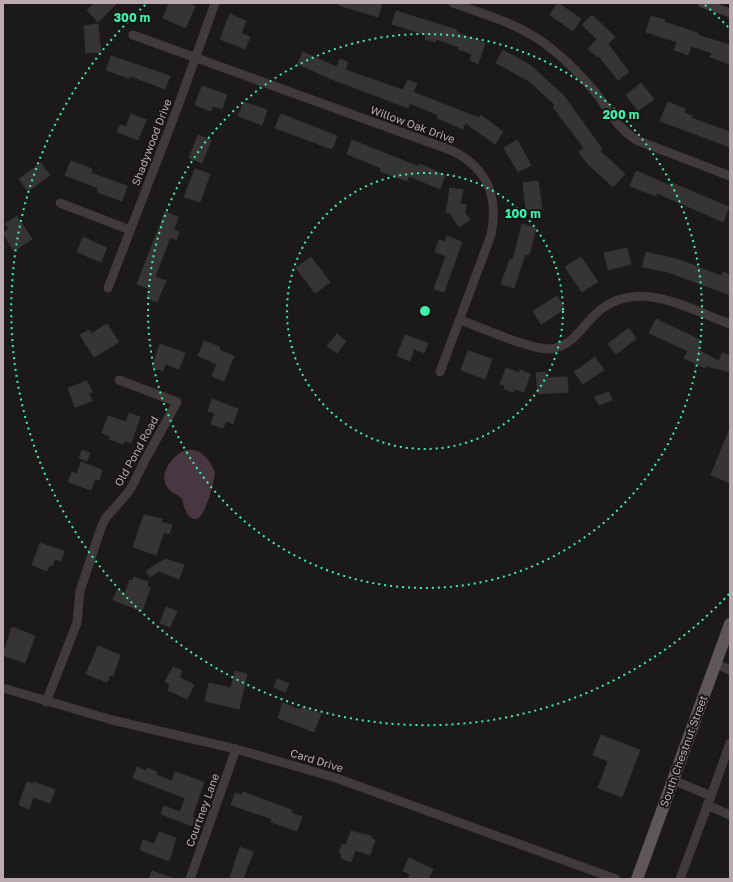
<svg xmlns="http://www.w3.org/2000/svg" width="733" height="882" font-family="'Golos Text',sans-serif">
	<style>
		.water { fill: #483641 }
		.building { fill: #373434; stroke: #373333 }
		.lines { fill: none; stroke-linecap: round; stroke-linejoin: round }
		.minor { stroke: #403a3b; stroke-width: 9 }
		.major { stroke: #5f5658; stroke-width: 12 }
		.ring { fill: none; stroke: #3af2aa; stroke-width: 2; stroke-dasharray: 2 4 }
		.labels { text-anchor: middle; dominant-baseline: central; stroke-width: 3.5; stroke-linejoin: round; paint-order: stroke }
		.street-label { font-size: 11px; fill: #bbabb1; stroke: #161414 }
		.centre { fill: #3af2aa; stroke: #161414; stroke-width: 2 }
		.ring-label { font-size: 12px; text-anchor: middle; font-weight: bold; fill: #3af2aa; stroke: #161414; stroke-width: 3.5; stroke-linejoin: round; paint-order: stroke }
	</style>
	<rect width="100%" height="100%" fill="#1b1919"/>
	<path class="water" d="M 186,450 C 202,448 209,459 215,472 C 214,482 210,497 206,506 C 197,530 185,517 182,499 C 177,494 171,493 167,487 C 158,473 173,455 186,450 Z"/>
	<g class="building">
		<path d="M 95,3 L 117,3 L 98,22 L 87,10 Z"/>
		<path d="M 169,3 L 187,3 L 195,6 L 186,28 L 163,18 Z"/>
		<path d="M 338,3 L 382,3 L 378,17 L 338,5 Z"/>
		<path d="M 558,3 L 581,19 L 573,31 L 550,15 Z"/>
		<path d="M 396,11 L 457,30 L 456,32 L 485,43 L 478,64 L 470,60 L 472,54 L 458,49 L 459,47 L 436,39 L 435,42 L 425,39 L 426,35 L 392,24 Z"/>
		<path d="M 230,14 L 246,21 L 241,33 L 250,37 L 245,49 L 220,39 Z"/>
		<path d="M 592,15 L 615,37 L 608,44 L 629,72 L 618,80 L 598,55 L 597,57 L 588,49 L 597,39 L 582,25 Z"/>
		<path d="M 651,16 L 665,20 L 664,22 L 698,33 L 697,35 L 730,45 L 730,64 L 710,57 L 712,53 L 691,46 L 688,55 L 674,50 L 677,42 L 646,32 Z"/>
		<path d="M 98,24 L 101,52 L 86,53 L 84,26 Z"/>
		<path d="M 503,50 L 530,65 L 564,96 L 602,149 L 600,151 L 625,174 L 613,187 L 587,163 L 579,152 L 584,148 L 553,107 L 555,105 L 529,81 L 496,63 Z"/>
		<path d="M 303,52 L 337,67 L 340,59 L 348,62 L 345,70 L 403,90 L 408,80 L 417,84 L 413,92 L 479,118 L 481,115 L 503,132 L 495,144 L 465,123 L 463,129 L 437,118 L 438,115 L 410,103 L 408,108 L 329,78 L 298,64 Z"/>
		<path d="M 111,56 L 170,76 L 165,89 L 130,76 L 129,78 L 106,70 Z"/>
		<path d="M 641,83 L 654,99 L 638,111 L 626,95 Z"/>
		<path d="M 202,86 L 227,95 L 222,109 L 213,106 L 211,111 L 195,105 Z"/>
		<path d="M 244,102 L 267,110 L 262,125 L 238,116 Z"/>
		<path d="M 668,102 L 685,109 L 684,113 L 692,116 L 691,118 L 730,132 L 730,147 L 660,121 Z"/>
		<path d="M 131,114 L 146,120 L 138,140 L 117,132 L 120,125 L 126,127 Z"/>
		<path d="M 281,114 L 337,136 L 332,149 L 275,128 Z"/>
		<path d="M 198,135 L 211,140 L 202,163 L 189,158 Z"/>
		<path d="M 352,140 L 419,167 L 419,164 L 445,175 L 440,189 L 409,176 L 407,181 L 380,171 L 381,168 L 347,154 Z"/>
		<path d="M 517,140 L 531,165 L 518,172 L 504,148 Z"/>
		<path d="M 71,161 L 92,169 L 91,173 L 127,186 L 122,201 L 97,192 L 98,188 L 65,175 Z"/>
		<path d="M 41,163 L 50,175 L 28,191 L 19,179 Z"/>
		<path d="M 195,169 L 210,174 L 200,202 L 184,197 Z"/>
		<path d="M 636,171 L 671,186 L 672,183 L 729,207 L 723,222 L 657,193 L 656,196 L 630,186 Z"/>
		<path d="M 538,181 L 542,209 L 526,210 L 523,183 Z"/>
		<path d="M 450,188 L 463,190 L 460,204 L 466,205 L 465,213 L 470,220 L 459,227 L 450,213 L 446,213 Z"/>
		<path d="M 165,212 L 178,217 L 174,230 L 179,232 L 176,240 L 170,237 L 155,277 L 166,281 L 157,302 L 147,298 L 150,289 L 137,284 Z"/>
		<path d="M 17,216 L 32,239 L 14,251 L 3,233 L 9,229 L 5,224 Z"/>
		<path d="M 522,224 L 536,228 L 529,255 L 525,254 L 514,288 L 501,284 L 510,259 L 513,260 Z"/>
		<path d="M 447,236 L 462,242 L 444,292 L 434,289 L 446,256 L 435,252 L 439,240 L 445,242 Z"/>
		<path d="M 83,237 L 107,248 L 101,262 L 77,252 Z"/>
		<path d="M 627,248 L 631,264 L 608,270 L 604,253 Z"/>
		<path d="M 646,252 L 680,260 L 721,276 L 723,272 L 730,275 L 730,295 L 668,272 L 642,267 Z"/>
		<path d="M 311,257 L 330,282 L 315,293 L 296,268 Z"/>
		<path d="M 581,257 L 598,282 L 582,292 L 565,267 Z"/>
		<path d="M 557,296 L 565,309 L 541,324 L 533,311 Z"/>
		<path d="M 656,319 L 702,341 L 698,350 L 719,361 L 722,353 L 730,355 L 730,372 L 706,366 L 705,368 L 684,358 L 688,351 L 649,333 Z"/>
		<path d="M 107,324 L 119,342 L 94,357 L 80,335 L 89,330 L 91,334 Z"/>
		<path d="M 629,328 L 636,339 L 616,354 L 608,344 Z"/>
		<path d="M 337,334 L 346,341 L 337,353 L 327,346 Z"/>
		<path d="M 405,335 L 428,343 L 424,353 L 414,349 L 410,361 L 397,356 Z"/>
		<path d="M 204,341 L 220,347 L 219,350 L 234,356 L 224,381 L 212,376 L 217,364 L 198,356 Z"/>
		<path d="M 160,344 L 185,353 L 179,369 L 165,364 L 163,371 L 152,367 Z"/>
		<path d="M 468,351 L 492,359 L 485,379 L 461,370 Z"/>
		<path d="M 595,357 L 604,370 L 583,384 L 574,372 Z"/>
		<path d="M 506,368 L 519,373 L 520,370 L 530,374 L 524,392 L 514,389 L 513,392 L 504,389 L 505,385 L 500,384 Z"/>
		<path d="M 545,372 L 546,378 L 567,377 L 568,392 L 538,394 L 536,373 Z"/>
		<path d="M 87,381 L 92,392 L 89,393 L 92,401 L 75,407 L 68,388 Z"/>
		<path d="M 609,392 L 612,400 L 599,405 L 595,397 Z"/>
		<path d="M 212,399 L 238,409 L 233,424 L 226,421 L 223,428 L 211,424 L 215,413 L 208,411 Z"/>
		<path d="M 129,413 L 140,417 L 131,443 L 124,441 L 123,444 L 109,439 L 110,436 L 102,433 L 108,416 L 126,422 Z"/>
		<path d="M 730,428 L 730,483 L 711,475 Z"/>
		<path d="M 82,450 L 90,453 L 87,461 L 79,458 Z"/>
		<path d="M 81,462 L 102,470 L 99,480 L 95,479 L 91,490 L 68,482 L 72,472 L 77,474 Z"/>
		<path d="M 144,515 L 162,519 L 161,522 L 172,525 L 169,534 L 164,532 L 156,555 L 133,547 Z"/>
		<path d="M 40,543 L 64,551 L 61,561 L 55,559 L 52,566 L 49,565 L 47,571 L 32,565 Z"/>
		<path d="M 165,559 L 184,565 L 179,579 L 159,571 L 150,577 L 146,571 Z"/>
		<path d="M 134,577 L 148,582 L 147,587 L 150,588 L 142,611 L 113,600 L 117,590 L 125,593 L 130,580 L 132,581 Z"/>
		<path d="M 166,607 L 177,611 L 170,627 L 160,623 Z"/>
		<path d="M 12,627 L 35,636 L 25,663 L 3,655 Z"/>
		<path d="M 98,646 L 120,655 L 113,676 L 110,675 L 107,682 L 86,674 Z"/>
		<path d="M 173,667 L 182,671 L 179,677 L 194,685 L 187,699 L 168,690 L 170,684 L 165,682 Z"/>
		<path d="M 235,671 L 247,674 L 239,709 L 205,701 L 209,683 L 231,688 Z"/>
		<path d="M 277,679 L 289,684 L 285,692 L 274,687 Z"/>
		<path d="M 283,703 L 300,710 L 302,707 L 321,714 L 314,732 L 278,718 Z"/>
		<path d="M 601,735 L 640,750 L 622,797 L 598,788 L 608,761 L 593,755 Z"/>
		<path d="M 137,767 L 146,771 L 147,768 L 157,772 L 156,775 L 172,781 L 175,772 L 204,782 L 192,817 L 195,818 L 192,826 L 161,814 L 164,806 L 180,812 L 185,798 L 133,778 Z"/>
		<path d="M 27,782 L 33,784 L 34,782 L 55,790 L 50,803 L 33,797 L 29,809 L 19,805 Z"/>
		<path d="M 243,792 L 292,810 L 291,813 L 302,817 L 297,831 L 271,822 L 272,819 L 231,805 L 235,793 L 242,795 Z"/>
		<path d="M 351,831 L 371,836 L 371,838 L 375,840 L 370,855 L 355,850 L 351,862 L 341,858 L 342,854 L 339,853 L 342,844 L 346,845 Z"/>
		<path d="M 159,832 L 176,838 L 169,861 L 140,850 L 143,840 L 154,844 Z"/>
		<path d="M 240,847 L 253,852 L 243,879 L 236,879 L 230,877 Z"/>
		<path d="M 409,858 L 433,869 L 428,879 L 408,879 L 410,874 L 403,871 Z"/>
		<path d="M 152,871 L 172,878 L 172,879 L 149,879 Z"/>
	</g>
	<g class="lines">
		<g class="minor">
			<path d="M 453,3 C 480,13 510,21 535,37 C 556,50 573,67 589,85 C 608,105 611,123 636,140 L 730,176"/>
			<path d="M 702,3 L 730,13"/>
			<path d="M 133,35 L 453,151 C 488,169 499,197 491,235 L 440,372"/>
			<path d="M 60,203 L 130,230"/>
			<path d="M 108,288 L 177,109 L 215,3"/>
			<path d="M 460,320 C 480,327 531,350 550,349 C 568,347 577,335 588,322 C 629,273 682,306 730,324"/>
			<path d="M 716,664 L 730,670"/>
			<path d="M 3,688 L 112,720 L 236,749 L 336,778 L 616,879"/>
			<path d="M 46,702 L 77,623 L 80,591 L 101,528 L 105,519 L 130,490 L 145,460 L 177,402 L 119,380"/>
			<path d="M 673,780 L 711,796 L 730,743"/>
			<path d="M 707,805 L 730,815"/>
			<path d="M 190,879 L 236,749"/>
			<path d="M 680,879 L 711,796"/>
		</g>
		<path class="major" d="M 637,879 L 730,624"/>
	</g>
	<g class="ring">
		<circle cx="425" cy="311" r="138"/>
		<circle cx="425" cy="311" r="277"/>
		<path d="M729 594A415 415 0 1 1 145 5M705 5A415 415 0 0 1 729 28"/>
	</g>
	<g class="labels">
		<g class="street-label">
			<text transform="translate(413 124) rotate(20)">Willow Oak Drive</text>
			<text transform="translate(151 142) rotate(-69)">Shadywood Drive</text>
			<text transform="translate(136 451) rotate(-61)">Old Pond Road</text>
			<text transform="translate(683 751) rotate(-70)">South Chestnut Street</text>
			<text transform="translate(317 760) rotate(17)">Card Drive</text>
			<text transform="translate(202 810) rotate(-70)">Courtney Lane</text>
		</g>
	</g>
	<circle cx="425" cy="311" r="6" class="centre"/>
	<g class="ring-label">
		<text x="132" y="22">300 m</text>
		<text x="621" y="119">200 m</text>
		<text x="523" y="218">100 m</text>
	</g>
	<rect width="733" height="882" fill="none" stroke="#bbabb1" stroke-width="8"/>
</svg>
